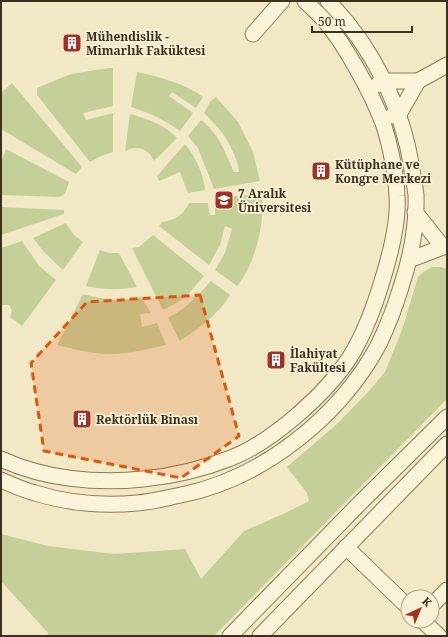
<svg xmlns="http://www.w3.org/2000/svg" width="448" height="637" font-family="'Noto Serif',serif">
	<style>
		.green { fill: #c4d098 }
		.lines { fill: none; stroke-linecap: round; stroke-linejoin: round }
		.minor-casing { stroke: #8d7a59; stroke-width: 17 }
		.minor { stroke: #fbf4d9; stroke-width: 15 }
		.marked { fill: #df570d; fill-opacity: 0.2; stroke: #df570d; stroke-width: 3; stroke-dasharray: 8 5; stroke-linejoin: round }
		.labels { text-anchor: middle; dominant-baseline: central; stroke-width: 3.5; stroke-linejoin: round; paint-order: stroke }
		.poi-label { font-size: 12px; font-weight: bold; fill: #3c301e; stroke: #f8f1d5; text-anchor: start }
	</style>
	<rect width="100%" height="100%" fill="#f1e8c5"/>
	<g class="green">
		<path d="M 108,68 L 113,68 L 113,106 L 83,113 L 86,120 L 113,113 L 113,152 L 101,156 L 90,162 L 37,95 L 37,88 L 71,74 Z"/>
		<path d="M 137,72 C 159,77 185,83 203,97 L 196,108 L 172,92 L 169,96 L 193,113 L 180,131 C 165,120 150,113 131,107 Z"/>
		<path d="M 12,83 L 82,167 L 76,174 L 1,129 L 1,93 Z"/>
		<path d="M 216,97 L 238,122 L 253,152 L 260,181 L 214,189 L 198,148 L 188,136 L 201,120 C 218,132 226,154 234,172 L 239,172 C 239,165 236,160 234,154 C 225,134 219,128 204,113 L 210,102 Z"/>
		<path d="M 130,114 C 150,120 162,123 177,138 L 154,161 C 148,148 137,145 125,151 Z"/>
		<path d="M 185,144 C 196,158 203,172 205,190 L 188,193 L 180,172 L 159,181 L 157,176 Z"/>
		<path d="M 6,149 L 69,182 L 65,194 L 59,197 L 1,195 L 1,162 Z"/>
		<path d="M 262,193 C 265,222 256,263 237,286 L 215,270 L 225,253 L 232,229 L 225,226 L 220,245 L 209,265 L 159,226 L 162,222 C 176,220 183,215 189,203 L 208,203 L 209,211 L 210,215 L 215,215 L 215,199 Z"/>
		<path d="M 1,207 L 64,210 L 64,214 L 1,235 Z"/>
		<path d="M 66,223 L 73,234 L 83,242 L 63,270 L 44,252 L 33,238 Z"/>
		<path d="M 153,235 L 204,276 L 185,298 L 163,310 L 132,248 L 139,247 Z"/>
		<path d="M 22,241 L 39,266 L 56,280 L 22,326 L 10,317 L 12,311 L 9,305 L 1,305 L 1,248 Z"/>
		<path d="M 100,250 L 109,253 L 119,253 L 137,287 C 117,290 106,290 86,286 Z"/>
		<path d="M 432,267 L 441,267 L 447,269 L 447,399 L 214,636 L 47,636 L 48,633 L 1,581 L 1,534 L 48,546 L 114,554 L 185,549 L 201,579 L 244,531 L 283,514 L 309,501 L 307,493 L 287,467 L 337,424 L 369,391 L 385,372 L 402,330 L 418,277 L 423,272 Z"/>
		<path d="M 211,281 L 230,295 C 218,315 199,328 180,341 L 168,318 C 186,309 198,295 211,281 Z"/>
		<path d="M 83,294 C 106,300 118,302 141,297 L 151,313 L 140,314 L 142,327 L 157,323 L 166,345 C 147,349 126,355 105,354 C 89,353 73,349 57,345 Z"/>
	</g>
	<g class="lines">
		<g class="minor-casing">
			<g id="minor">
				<path d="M 253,34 L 282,1"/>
				<path d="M 418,81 L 447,65"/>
				<path d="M 377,85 L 384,81 L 418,81 L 399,114 L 392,116"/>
				<path d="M 409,260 L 443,247 L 415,212"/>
				<path d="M 1,459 C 44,479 97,484 143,479 C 174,476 203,469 231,458 C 272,442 326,394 350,357 C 365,333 375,305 383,278 C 390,255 399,220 397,196 C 396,174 390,144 383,123 C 371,92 346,46 325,21 C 319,14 312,8 305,1"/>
				<path d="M 1,480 C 12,485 24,490 35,493 C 67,503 104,506 137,503 C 152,502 166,498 181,495 C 262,479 340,417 379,344 C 388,325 395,307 401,287 C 411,257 417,226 416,195 C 415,186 413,178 412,170 C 403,108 372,46 328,1"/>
				<path d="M 346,547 L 408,607"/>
				<path d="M 432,605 L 447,590"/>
				<path d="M 423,621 L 439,636"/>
				<path d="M 230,636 L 359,504 L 447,417"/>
				<path d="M 260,636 L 447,444"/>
			</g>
		</g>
		<use href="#minor" class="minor"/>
	</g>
	<path class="marked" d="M 200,295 L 239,436 L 181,478 L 44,451 L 31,363 L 87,302 Z"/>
	<defs>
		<g id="building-square" transform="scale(1)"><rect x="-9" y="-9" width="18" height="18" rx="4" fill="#a03126" stroke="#f8f1d5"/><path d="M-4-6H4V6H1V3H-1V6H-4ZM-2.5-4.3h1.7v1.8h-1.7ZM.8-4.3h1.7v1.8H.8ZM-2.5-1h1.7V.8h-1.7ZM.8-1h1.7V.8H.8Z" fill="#fff"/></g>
		<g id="university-square" transform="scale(1)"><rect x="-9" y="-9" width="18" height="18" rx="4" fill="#a03126" stroke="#f8f1d5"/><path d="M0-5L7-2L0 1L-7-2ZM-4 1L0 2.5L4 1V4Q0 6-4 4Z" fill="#fff"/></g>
	</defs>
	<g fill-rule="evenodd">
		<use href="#building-square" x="72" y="43"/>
		<use href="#building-square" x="321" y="171"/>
		<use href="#university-square" x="224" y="200"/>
		<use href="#building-square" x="276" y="360"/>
		<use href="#building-square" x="82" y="419"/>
	</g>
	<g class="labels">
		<g class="poi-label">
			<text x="86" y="36">Mühendislik -<tspan x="86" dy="14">Mimarlık Faküktesi</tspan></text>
			<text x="335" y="164">Kütüphane ve<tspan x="335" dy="14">Kongre Merkezi</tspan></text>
			<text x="238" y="193">7 Aralık<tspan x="238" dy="14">Üniversitesi</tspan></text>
			<text x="290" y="353">İlahiyat<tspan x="290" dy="14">Fakültesi</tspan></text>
			<text x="96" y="419">Rektörlük Binası</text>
		</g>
	</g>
	<rect width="448" height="637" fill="none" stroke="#3c301e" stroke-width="4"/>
	<g transform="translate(420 609) rotate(44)"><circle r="19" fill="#f8f1d5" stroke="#ada48c"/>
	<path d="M0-3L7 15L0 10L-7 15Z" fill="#a03126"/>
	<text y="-6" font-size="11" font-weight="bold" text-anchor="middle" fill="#3c301e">K</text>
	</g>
	<path d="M312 26v6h100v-6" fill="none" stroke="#3c301e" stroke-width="2"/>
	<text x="318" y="26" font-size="12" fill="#3c301e" stroke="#f8f1d5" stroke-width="3" paint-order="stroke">50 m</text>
</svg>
